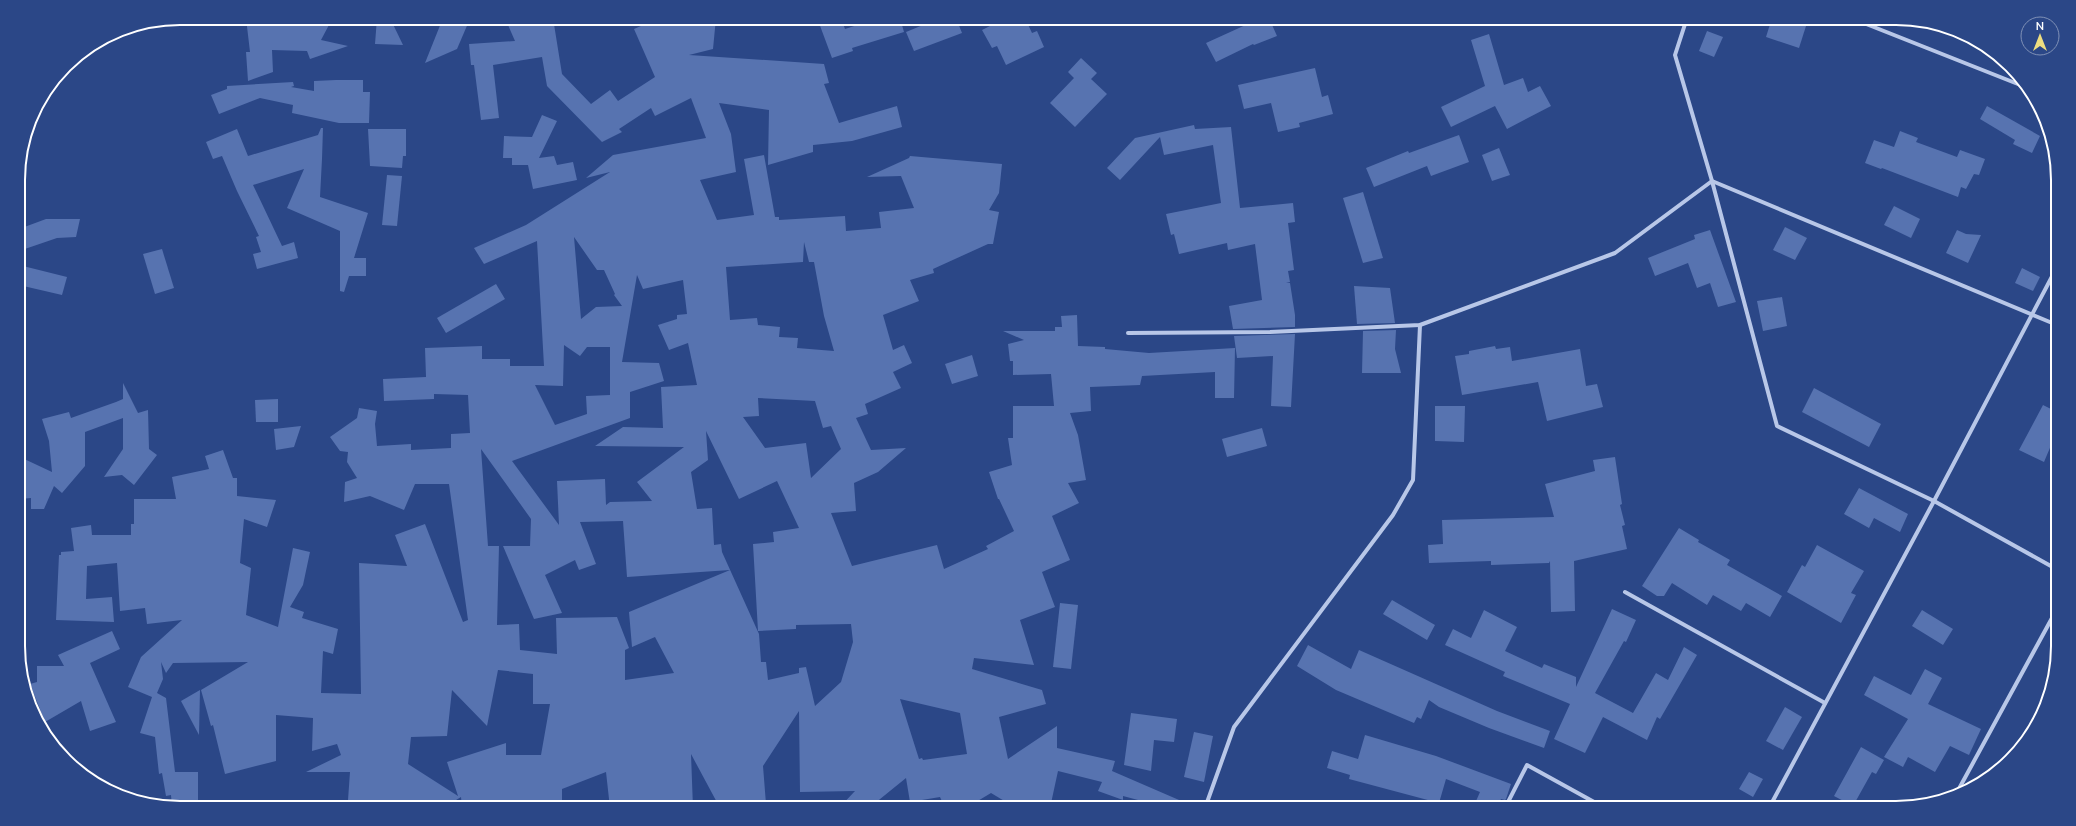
<svg xmlns="http://www.w3.org/2000/svg" width="2076" height="826" font-family="Mulish,sans-serif">
	<style>
		.building { fill: #5773b0; fill-rule: evenodd }
		.lines { fill: none; stroke-linecap: round; stroke-linejoin: round }
		.street { stroke: #b8c7e8; stroke-width: 4 }
		.rim { fill: none; stroke: #fff; stroke-width: 2 }
	</style>
	<rect width="100%" height="100%" fill="#2b4787"/>
	<g class="building">
		<path d="M 246,18 L 320,18 L 330,23 L 321,40 L 348,46 L 310,59 L 307,51 L 272,50 L 273,72 L 248,81 L 246,52 L 250,52 Z"/>
		<path d="M 377,18 L 390,18 L 403,45 L 375,44 Z"/>
		<path d="M 443,18 L 460,18 L 469,21 L 457,49 L 425,63 Z"/>
		<path d="M 505,18 L 553,18 L 562,74 L 591,104 L 610,90 L 618,101 L 655,77 L 634,29 L 659,18 L 716,18 L 713,49 L 689,55 L 824,64 L 829,83 L 824,84 L 839,123 L 897,106 L 902,127 L 852,141 L 813,145 L 813,152 L 768,165 L 769,110 L 719,103 L 731,134 L 736,172 L 700,180 L 717,220 L 754,215 L 744,159 L 764,155 L 775,217 L 779,217 L 779,220 L 845,216 L 846,231 L 881,228 L 879,212 L 914,208 L 901,176 L 867,177 L 909,158 L 910,156 L 1002,164 L 999,193 L 989,210 L 999,212 L 993,244 L 988,244 L 933,269 L 934,273 L 910,280 L 919,301 L 883,315 L 893,350 L 904,345 L 912,363 L 893,372 L 901,388 L 865,404 L 868,414 L 856,418 L 871,450 L 906,448 L 878,472 L 854,483 L 856,511 L 831,513 L 852,566 L 937,545 L 944,569 L 988,549 L 986,546 L 1014,531 L 999,499 L 998,499 L 989,472 L 1012,465 L 1008,438 L 1013,438 L 1013,406 L 1054,406 L 1051,374 L 1013,375 L 1013,361 L 1010,361 L 1008,344 L 1024,340 L 1003,331 L 1055,331 L 1055,327 L 1062,327 L 1061,316 L 1077,315 L 1078,346 L 1105,347 L 1105,349 L 1149,353 L 1235,348 L 1234,398 L 1215,398 L 1215,372 L 1142,376 L 1140,385 L 1090,387 L 1091,411 L 1070,413 L 1078,435 L 1086,480 L 1068,483 L 1079,503 L 1052,516 L 1070,560 L 1042,572 L 1055,607 L 1020,620 L 1034,665 L 974,658 L 972,669 L 1042,690 L 1046,704 L 999,717 L 1008,759 L 1057,726 L 1057,748 L 1115,761 L 1112,771 L 1186,803 L 1185,808 L 1168,808 L 1123,796 L 1123,800 L 1098,791 L 1102,782 L 1058,771 L 1050,808 L 1028,805 L 1027,808 L 1016,808 L 991,793 L 966,808 L 945,808 L 940,797 L 910,802 L 906,778 L 869,808 L 839,808 L 855,791 L 800,792 L 799,711 L 763,766 L 766,804 L 743,806 L 744,808 L 720,808 L 691,754 L 693,808 L 610,808 L 606,772 L 562,789 L 562,808 L 462,808 L 461,797 L 443,808 L 412,808 L 410,804 L 348,800 L 350,772 L 306,772 L 341,755 L 337,744 L 312,751 L 313,718 L 276,715 L 276,761 L 225,774 L 213,725 L 211,726 L 201,690 L 248,662 L 173,663 L 166,673 L 161,662 L 163,679 L 157,693 L 166,698 L 175,772 L 198,772 L 198,808 L 172,807 L 171,795 L 166,796 L 162,773 L 159,774 L 155,737 L 140,733 L 152,697 L 128,687 L 141,657 L 182,620 L 147,624 L 145,608 L 120,611 L 117,563 L 87,566 L 86,599 L 112,597 L 114,622 L 56,620 L 59,555 L 61,555 L 61,552 L 74,551 L 71,528 L 91,525 L 92,535 L 131,535 L 131,524 L 134,524 L 134,499 L 176,499 L 172,477 L 209,469 L 205,456 L 223,450 L 233,478 L 237,478 L 237,496 L 276,500 L 267,527 L 244,519 L 240,563 L 251,568 L 246,615 L 278,627 L 293,548 L 310,552 L 303,585 L 290,607 L 304,612 L 302,618 L 338,629 L 333,654 L 323,651 L 321,693 L 361,694 L 359,563 L 407,566 L 395,535 L 425,524 L 463,622 L 468,620 L 449,484 L 415,484 L 404,510 L 370,496 L 344,502 L 345,482 L 357,478 L 347,462 L 348,452 L 340,451 L 330,437 L 357,418 L 359,408 L 377,411 L 375,424 L 377,446 L 411,444 L 411,450 L 451,448 L 451,434 L 470,433 L 468,395 L 434,394 L 434,399 L 384,401 L 383,379 L 426,377 L 425,348 L 482,346 L 482,359 L 510,359 L 510,366 L 544,366 L 537,241 L 484,264 L 474,248 L 526,225 L 610,172 L 586,178 L 613,155 L 706,138 L 691,98 L 655,116 L 651,108 L 619,129 L 622,132 L 602,142 L 547,86 L 542,57 L 493,65 L 499,118 L 481,120 L 474,65 L 471,65 L 469,44 L 515,41 ZM 574,237 L 597,270 L 604,270 L 615,294 L 614,295 L 622,306 L 596,307 L 581,319 ZM 804,242 L 809,262 L 814,262 L 824,316 L 834,351 L 797,348 L 798,338 L 779,337 L 780,327 L 758,325 L 757,318 L 730,320 L 726,267 L 803,262 ZM 637,275 L 643,289 L 683,280 L 687,314 L 677,315 L 677,319 L 658,325 L 669,350 L 688,343 L 697,385 L 661,387 L 663,428 L 623,427 L 595,446 L 684,447 L 637,482 L 652,501 L 610,502 L 606,505 L 605,479 L 557,481 L 559,525 L 512,461 L 630,418 L 630,392 L 664,381 L 659,363 L 622,362 ZM 564,345 L 580,356 L 587,347 L 610,347 L 610,395 L 586,396 L 587,414 L 555,425 L 535,385 L 563,386 ZM 758,398 L 815,401 L 823,428 L 831,426 L 841,449 L 811,478 L 806,443 L 765,448 L 743,417 L 759,416 ZM 706,431 L 739,499 L 777,481 L 799,528 L 773,532 L 774,542 L 753,544 L 758,631 L 796,629 L 796,625 L 851,624 L 853,642 L 841,682 L 815,706 L 806,667 L 799,668 L 799,673 L 768,680 L 766,662 L 761,662 L 759,634 L 722,552 L 721,544 L 714,545 L 712,508 L 697,509 L 691,472 L 708,460 ZM 481,449 L 531,519 L 530,546 L 503,546 L 534,619 L 562,613 L 545,575 L 575,560 L 579,570 L 596,564 L 580,522 L 623,521 L 627,577 L 730,570 L 629,612 L 632,647 L 655,637 L 674,673 L 625,680 L 625,650 L 629,648 L 617,617 L 556,618 L 557,654 L 520,650 L 519,624 L 497,625 L 499,546 L 488,546 ZM 498,670 L 533,674 L 533,704 L 550,704 L 541,755 L 506,755 L 506,743 L 447,762 L 458,796 L 408,764 L 411,737 L 447,736 L 452,690 L 487,726 ZM 900,699 L 960,713 L 967,754 L 923,760 L 922,758 L 919,759 Z"/>
		<path d="M 831,18 L 841,18 L 845,29 L 879,18 L 900,18 L 904,32 L 852,48 L 853,51 L 832,58 L 819,23 Z"/>
		<path d="M 940,18 L 956,18 L 962,33 L 914,51 L 906,32 Z"/>
		<path d="M 1006,18 L 1025,18 L 1032,33 L 1037,31 L 1044,47 L 1006,65 L 997,46 L 992,48 L 982,30 Z"/>
		<path d="M 1261,18 L 1269,18 L 1277,36 L 1254,45 L 1253,44 L 1216,62 L 1206,43 Z"/>
		<path d="M 1772,18 L 1783,18 L 1806,26 L 1799,48 L 1766,37 Z"/>
		<path d="M 1707,31 L 1723,37 L 1714,57 L 1699,51 Z"/>
		<path d="M 1489,34 L 1504,85 L 1523,78 L 1528,92 L 1540,86 L 1551,106 L 1507,129 L 1495,106 L 1451,127 L 1441,107 L 1485,86 L 1471,40 Z"/>
		<path d="M 1081,58 L 1097,73 L 1091,79 L 1107,94 L 1075,127 L 1050,103 L 1074,78 L 1068,72 Z"/>
		<path d="M 1315,68 L 1322,97 L 1328,95 L 1333,114 L 1299,123 L 1300,127 L 1278,132 L 1271,103 L 1244,109 L 1238,85 Z"/>
		<path d="M 336,80 L 363,80 L 363,92 L 370,92 L 369,123 L 339,123 L 292,113 L 293,105 L 260,98 L 219,114 L 211,95 L 227,89 L 227,86 L 293,82 L 294,86 L 291,87 L 314,91 L 314,81 Z"/>
		<path d="M 1987,106 L 2040,136 L 2032,153 L 2013,144 L 2015,140 L 1980,119 Z"/>
		<path d="M 542,115 L 557,121 L 539,158 L 554,156 L 557,165 L 573,162 L 577,180 L 533,189 L 528,165 L 512,165 L 512,158 L 503,158 L 504,136 L 532,137 Z"/>
		<path d="M 1194,125 L 1195,129 L 1231,127 L 1240,208 L 1293,203 L 1295,222 L 1288,223 L 1294,270 L 1288,271 L 1290,282 L 1286,283 L 1290,283 L 1295,315 L 1295,327 L 1233,329 L 1229,306 L 1262,300 L 1255,244 L 1228,250 L 1227,243 L 1179,254 L 1174,234 L 1171,235 L 1166,214 L 1221,203 L 1213,145 L 1164,155 L 1160,137 L 1120,180 L 1107,168 L 1135,138 Z"/>
		<path d="M 321,128 L 323,128 L 322,159 L 320,197 L 368,213 L 354,258 L 366,258 L 366,276 L 349,276 L 344,292 L 340,291 L 340,231 L 287,208 L 304,169 L 253,185 L 282,246 L 294,242 L 298,258 L 257,269 L 253,254 L 261,252 L 256,237 L 259,236 L 237,191 L 222,156 L 213,159 L 206,142 L 237,129 L 248,156 L 318,135 Z"/>
		<path d="M 368,129 L 406,129 L 406,156 L 403,156 L 402,168 L 370,166 Z"/>
		<path d="M 1900,131 L 1918,138 L 1916,142 L 1957,157 L 1960,150 L 1985,159 L 1979,175 L 1974,174 L 1966,189 L 1961,187 L 1958,197 L 1882,168 L 1881,169 L 1865,163 L 1874,140 L 1894,147 Z"/>
		<path d="M 1459,135 L 1469,162 L 1431,176 L 1427,166 L 1374,187 L 1366,168 L 1408,151 L 1409,153 Z"/>
		<path d="M 1499,148 L 1510,175 L 1492,181 L 1482,155 Z"/>
		<path d="M 387,175 L 402,176 L 397,226 L 382,225 Z"/>
		<path d="M 1363,192 L 1383,258 L 1363,263 L 1343,198 Z"/>
		<path d="M 1894,206 L 1920,219 L 1911,238 L 1884,225 Z"/>
		<path d="M 46,219 L 80,219 L 76,237 L 57,238 L 19,251 L 19,229 Z"/>
		<path d="M 1785,227 L 1807,238 L 1795,260 L 1773,250 Z"/>
		<path d="M 1710,230 L 1736,302 L 1718,307 L 1710,283 L 1697,288 L 1688,263 L 1655,276 L 1648,258 L 1695,239 L 1694,235 Z"/>
		<path d="M 1957,230 L 1966,234 L 1981,235 L 1968,263 L 1946,253 Z"/>
		<path d="M 162,249 L 174,288 L 155,294 L 143,254 Z"/>
		<path d="M 19,265 L 67,277 L 62,295 L 19,285 Z"/>
		<path d="M 2022,268 L 2040,277 L 2033,291 L 2015,283 Z"/>
		<path d="M 496,284 L 505,299 L 446,333 L 437,318 Z"/>
		<path d="M 1354,286 L 1390,288 L 1395,323 L 1357,324 Z"/>
		<path d="M 1782,297 L 1787,326 L 1763,331 L 1757,301 Z"/>
		<path d="M 1396,330 L 1395,349 L 1401,373 L 1362,373 L 1363,331 Z"/>
		<path d="M 1295,334 L 1291,407 L 1271,406 L 1273,356 L 1237,358 L 1234,336 Z"/>
		<path d="M 1495,346 L 1496,349 L 1510,347 L 1512,361 L 1580,349 L 1586,386 L 1597,384 L 1603,407 L 1547,421 L 1538,382 L 1462,395 L 1455,356 L 1469,354 L 1469,351 Z"/>
		<path d="M 972,355 L 978,376 L 952,384 L 945,364 Z"/>
		<path d="M 123,383 L 138,413 L 148,410 L 149,449 L 157,455 L 134,485 L 122,475 L 104,477 L 123,449 L 123,418 L 85,432 L 85,466 L 62,493 L 54,486 L 44,509 L 31,509 L 31,498 L 20,499 L 20,457 L 52,472 L 49,441 L 42,419 L 69,412 L 71,418 L 116,402 L 123,399 Z"/>
		<path d="M 1814,388 L 1881,424 L 1869,447 L 1802,412 Z"/>
		<path d="M 278,399 L 278,422 L 256,422 L 255,400 Z"/>
		<path d="M 2043,405 L 2057,412 L 2057,446 L 2052,443 L 2044,462 L 2019,450 Z"/>
		<path d="M 1435,406 L 1465,406 L 1464,442 L 1435,441 Z"/>
		<path d="M 301,426 L 294,447 L 276,450 L 274,429 Z"/>
		<path d="M 1262,428 L 1267,446 L 1227,457 L 1222,439 Z"/>
		<path d="M 1615,457 L 1622,504 L 1620,505 L 1625,525 L 1622,526 L 1627,549 L 1574,561 L 1575,611 L 1551,612 L 1550,561 L 1549,563 L 1491,565 L 1491,561 L 1429,563 L 1428,545 L 1443,544 L 1442,520 L 1554,517 L 1545,484 L 1595,471 L 1593,460 Z"/>
		<path d="M 1859,488 L 1908,514 L 1900,532 L 1874,518 L 1869,528 L 1844,514 Z"/>
		<path d="M 1679,528 L 1699,540 L 1698,542 L 1730,560 L 1727,565 L 1782,596 L 1770,617 L 1746,603 L 1741,611 L 1713,595 L 1707,605 L 1672,583 L 1664,596 L 1657,596 L 1642,586 Z"/>
		<path d="M 1817,545 L 1864,571 L 1851,593 L 1856,595 L 1841,623 L 1787,592 L 1802,565 L 1805,567 Z"/>
		<path d="M 1392,600 L 1435,625 L 1427,640 L 1383,614 Z"/>
		<path d="M 1060,603 L 1078,605 L 1071,669 L 1053,667 Z"/>
		<path d="M 1612,609 L 1636,620 L 1626,642 L 1624,641 L 1595,693 L 1633,713 L 1656,673 L 1668,680 L 1684,647 L 1697,655 L 1660,719 L 1657,717 L 1647,740 L 1603,717 L 1585,753 L 1554,739 L 1570,704 L 1503,676 L 1505,672 L 1445,645 L 1453,629 L 1471,638 L 1484,610 L 1517,627 L 1505,651 L 1542,668 L 1544,664 L 1576,677 L 1576,687 Z"/>
		<path d="M 1922,610 L 1953,629 L 1943,645 L 1912,626 Z"/>
		<path d="M 112,631 L 120,649 L 90,663 L 116,722 L 90,731 L 81,701 L 45,722 L 30,684 L 37,682 L 37,666 L 64,666 L 58,655 Z"/>
		<path d="M 1308,645 L 1351,669 L 1359,650 L 1497,711 L 1550,731 L 1544,748 L 1489,728 L 1439,707 L 1429,700 L 1421,719 L 1417,717 L 1414,723 L 1336,690 L 1297,666 Z"/>
		<path d="M 1925,669 L 1942,678 L 1928,704 L 1981,729 L 1969,755 L 1950,746 L 1935,772 L 1908,757 L 1903,767 L 1884,757 L 1908,719 L 1864,695 L 1874,676 L 1911,695 Z"/>
		<path d="M 200,690 L 199,735 L 181,701 Z"/>
		<path d="M 1785,707 L 1802,717 L 1783,750 L 1766,741 Z"/>
		<path d="M 1131,713 L 1177,719 L 1174,742 L 1154,740 L 1151,771 L 1124,765 Z"/>
		<path d="M 1194,732 L 1213,736 L 1204,782 L 1184,777 Z"/>
		<path d="M 1365,735 L 1436,756 L 1511,784 L 1506,799 L 1505,800 L 1501,799 L 1497,808 L 1473,808 L 1480,792 L 1446,779 L 1439,803 L 1349,779 L 1350,775 L 1327,768 L 1332,751 L 1358,759 Z"/>
		<path d="M 1861,747 L 1884,760 L 1876,774 L 1872,772 L 1853,806 L 1834,796 Z"/>
		<path d="M 1749,772 L 1763,779 L 1753,797 L 1739,789 Z"/>
	</g>
	<g class="lines">
		<g class="street">
			<path d="M 1687,18 L 1675,55 L 1712,181 L 2057,325"/>
			<path d="M 1851,18 L 2028,88"/>
			<path d="M 1128,333 L 1270,332 L 1420,325 L 1615,253 L 1712,181 L 1777,426 L 1934,501 L 2058,570"/>
			<path d="M 1625,592 L 1825,703"/>
			<path d="M 1955,796 L 2058,607"/>
			<path d="M 1205,808 L 1234,727 L 1393,515 L 1413,480 L 1420,325"/>
			<path d="M 1505,808 L 1527,765 L 1605,808"/>
			<path d="M 1769,808 L 1934,501 L 2057,267"/>
		</g>
	</g>
	<path d="M0 0H2076V826H0ZM180 25H1896A155 155 0 0 1 2051 180V646A155 155 0 0 1 1896 801H180A155 155 0 0 1 25 646V180A155 155 0 0 1 180 25Z" fill="#2b4787" fill-rule="evenodd"/>
	<path class="rim" d="M180 25H1896A155 155 0 0 1 2051 180V646A155 155 0 0 1 1896 801H180A155 155 0 0 1 25 646V180A155 155 0 0 1 180 25Z"/>
	<g transform="translate(2040 36)"><circle r="19" fill="#2b4787" stroke="#8091b7"/>
	<path d="M0-3L7 15L0 10L-7 15Z" fill="#eddd80"/>
	<text y="-6" font-size="11" font-weight="bold" text-anchor="middle" fill="#ffffff">N</text>
	</g>
</svg>
